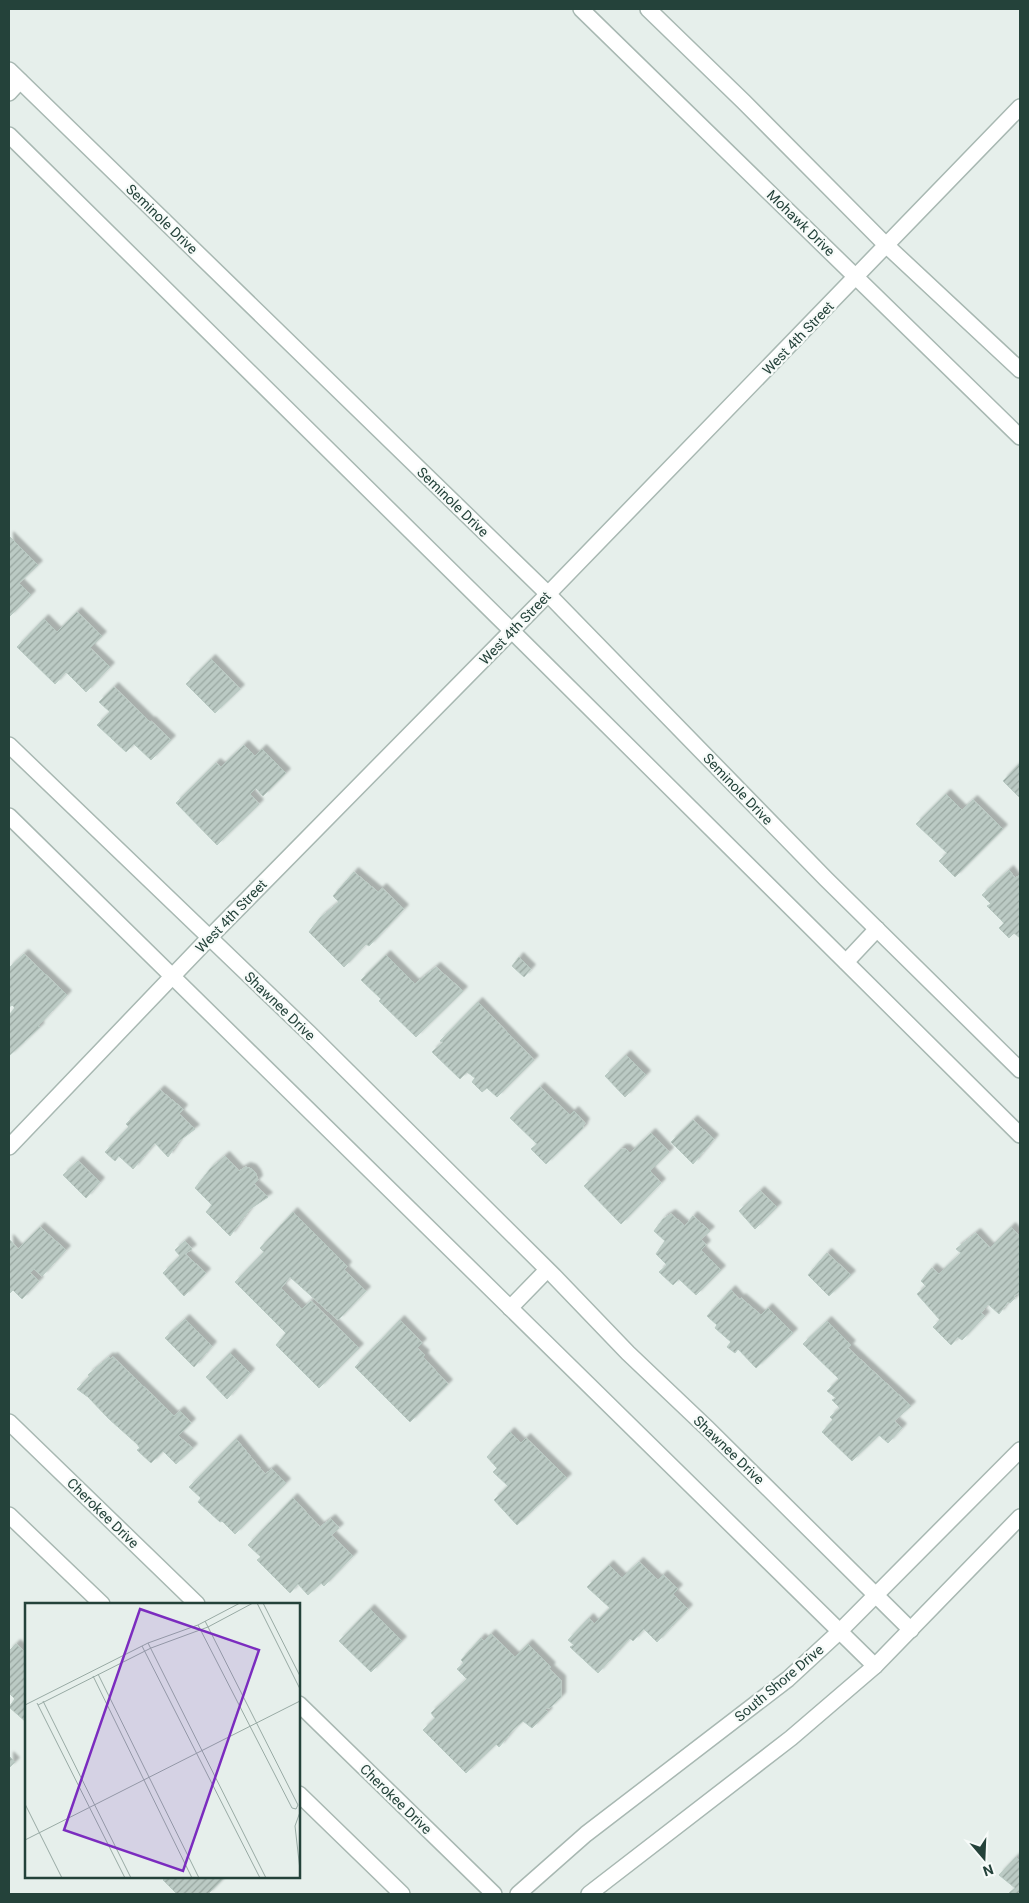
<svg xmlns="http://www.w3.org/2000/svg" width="1029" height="1903" font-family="Roboto,sans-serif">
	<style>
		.building { fill: url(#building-hatch); stroke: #b8c9c2; filter: url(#shadow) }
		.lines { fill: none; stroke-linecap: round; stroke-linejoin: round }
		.minor-casing { stroke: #a8b8b2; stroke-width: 18 }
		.minor { stroke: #fff; stroke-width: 15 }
		.labels { text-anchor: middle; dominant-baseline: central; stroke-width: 4.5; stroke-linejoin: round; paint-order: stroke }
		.street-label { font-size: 14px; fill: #24423a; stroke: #f7fbf9 }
		.inset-road { fill: none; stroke: #98aaa4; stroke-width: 1 }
		.view { fill: #7b2cbf; fill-opacity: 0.15; stroke: #7b2cbf; stroke-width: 2.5 }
		.inset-edge { fill: none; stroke: #24423a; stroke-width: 2.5 }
	</style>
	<defs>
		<pattern id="building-hatch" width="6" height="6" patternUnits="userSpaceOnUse" patternTransform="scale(1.25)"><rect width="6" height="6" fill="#bbcac4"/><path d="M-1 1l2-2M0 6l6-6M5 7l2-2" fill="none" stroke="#98a6a0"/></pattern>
		<filter id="shadow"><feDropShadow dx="4.5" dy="-4.5" stdDeviation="1" flood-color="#0004"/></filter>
	</defs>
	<rect width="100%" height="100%" fill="#e6efeb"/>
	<g class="building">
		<path d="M 9,536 L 38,565 L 19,583 L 31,595 L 9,617 Z"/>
		<path d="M 77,612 L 102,636 L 90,648 L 110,667 L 86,692 L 66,672 L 55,684 L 17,647 L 44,619 L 57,632 Z"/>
		<path d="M 211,659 L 240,689 L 215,713 L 186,684 Z"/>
		<path d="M 114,687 L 150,722 L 151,721 L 171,740 L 151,760 L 134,744 L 126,752 L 97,725 L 110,712 L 99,702 Z"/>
		<path d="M 244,745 L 255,756 L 262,749 L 286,773 L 263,796 L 256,788 L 250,794 L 259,804 L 217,845 L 176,803 L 216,763 L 221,767 Z"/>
		<path d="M 1020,763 L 1020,798 L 1003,781 Z"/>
		<path d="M 946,794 L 962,810 L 973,800 L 1003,829 L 955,877 L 939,861 L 947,853 L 916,824 Z"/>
		<path d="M 1009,870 L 1015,878 L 1020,875 L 1020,938 L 1014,933 L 1009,938 L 999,928 L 1004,923 L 987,906 L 991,904 L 982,895 Z"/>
		<path d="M 354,872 L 378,892 L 382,888 L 404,909 L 369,946 L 366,944 L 344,967 L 309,932 L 320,918 L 339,902 L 333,896 Z"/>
		<path d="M 24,954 L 67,995 L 38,1026 L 40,1027 L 9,1056 L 9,1015 L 15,1008 L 12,1005 L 9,1007 L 9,968 Z"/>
		<path d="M 386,955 L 415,984 L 436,967 L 463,991 L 416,1037 L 379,1001 L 381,999 L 361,980 Z"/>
		<path d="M 519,957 L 531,969 L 524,977 L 512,966 Z"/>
		<path d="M 478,1002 L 534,1060 L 497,1097 L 487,1088 L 482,1092 L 472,1082 L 475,1078 L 467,1072 L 460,1079 L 432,1052 L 443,1042 L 440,1041 Z"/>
		<path d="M 626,1055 L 646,1075 L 625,1097 L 605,1076 Z"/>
		<path d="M 540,1087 L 570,1115 L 574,1111 L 585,1123 L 583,1126 L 583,1128 L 546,1164 L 531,1149 L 537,1144 L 510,1118 Z"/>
		<path d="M 160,1090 L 183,1109 L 179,1114 L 195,1129 L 179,1141 L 168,1157 L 155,1143 L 133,1169 L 119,1156 L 115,1161 L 105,1152 L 129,1127 L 126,1124 Z"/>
		<path d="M 693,1120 L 714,1139 L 693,1164 L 671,1142 Z"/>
		<path d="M 651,1133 L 669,1152 L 650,1171 L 661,1183 L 621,1224 L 584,1186 L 621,1149 L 626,1149 L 630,1153 Z"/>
		<path d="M 225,1156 L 239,1171 L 246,1167 L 252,1169 L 256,1174 L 258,1180 L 254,1184 L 268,1197 L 250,1209 L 230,1236 L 206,1212 L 212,1205 L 195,1188 L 210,1169 Z"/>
		<path d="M 78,1161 L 100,1182 L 86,1198 L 63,1175 Z"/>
		<path d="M 760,1191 L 777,1207 L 755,1229 L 739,1211 Z"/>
		<path d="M 293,1212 L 347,1266 L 344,1270 L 366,1291 L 338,1320 L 290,1277 L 281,1288 L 302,1309 L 311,1301 L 359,1348 L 319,1388 L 276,1345 L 286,1333 L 235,1282 L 264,1252 L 260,1248 Z"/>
		<path d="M 671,1214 L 685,1226 L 693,1216 L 710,1231 L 701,1239 L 706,1245 L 701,1250 L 721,1270 L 696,1295 L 679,1279 L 673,1285 L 659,1272 L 667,1265 L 656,1254 L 665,1241 L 654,1231 L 663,1219 Z"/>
		<path d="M 40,1227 L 66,1250 L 42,1276 L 34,1269 L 30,1273 L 39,1281 L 22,1299 L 13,1290 L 9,1294 L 9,1239 L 18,1249 Z"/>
		<path d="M 1011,1227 L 1020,1237 L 1020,1292 L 1014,1296 L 1015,1298 L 1010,1303 L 1008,1302 L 999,1314 L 988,1304 L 981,1313 L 985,1316 L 962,1340 L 958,1337 L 951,1345 L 933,1327 L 940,1320 L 917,1294 L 926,1286 L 921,1281 L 932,1268 L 939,1274 L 961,1253 L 956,1249 L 976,1233 L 990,1248 Z"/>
		<path d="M 185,1241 L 192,1249 L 185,1254 L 206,1273 L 184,1296 L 163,1273 L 180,1256 L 175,1250 Z"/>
		<path d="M 827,1253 L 851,1275 L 829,1296 L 808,1275 Z"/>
		<path d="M 731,1290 L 740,1300 L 741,1298 L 761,1315 L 768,1308 L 793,1333 L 756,1368 L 738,1349 L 735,1353 L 727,1347 L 731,1342 L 715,1328 L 717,1325 L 707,1316 Z"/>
		<path d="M 185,1319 L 212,1346 L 194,1367 L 165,1338 Z"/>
		<path d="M 400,1320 L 422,1343 L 417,1348 L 425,1355 L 423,1357 L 448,1384 L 410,1422 L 355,1367 Z"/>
		<path d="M 827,1321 L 851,1345 L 848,1348 L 911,1406 L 894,1421 L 902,1428 L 888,1443 L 879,1435 L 852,1461 L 822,1432 L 833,1420 L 830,1417 L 840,1408 L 832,1400 L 836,1398 L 827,1391 L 839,1379 L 803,1344 Z"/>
		<path d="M 230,1353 L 250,1373 L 227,1399 L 206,1377 Z"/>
		<path d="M 109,1357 L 110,1359 L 113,1357 L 174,1416 L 180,1411 L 191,1423 L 178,1436 L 193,1448 L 176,1464 L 163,1451 L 151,1463 L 137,1450 L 140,1448 L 137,1444 L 109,1419 L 88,1397 L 77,1389 L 90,1376 L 88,1375 Z"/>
		<path d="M 510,1432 L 521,1443 L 526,1438 L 567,1478 L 517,1525 L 494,1500 L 508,1486 L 493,1472 L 497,1468 L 487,1457 Z"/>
		<path d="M 236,1439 L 265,1474 L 272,1469 L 286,1483 L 235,1534 L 222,1521 L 220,1522 L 198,1502 L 201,1498 L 189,1487 Z"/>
		<path d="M 293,1498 L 320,1527 L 331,1519 L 339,1528 L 331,1535 L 353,1556 L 324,1586 L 321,1583 L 308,1595 L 298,1584 L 290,1593 L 257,1560 L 261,1557 L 248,1545 Z"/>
		<path d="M 639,1562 L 658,1580 L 663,1575 L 678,1589 L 673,1594 L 688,1609 L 657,1642 L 644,1629 L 633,1641 L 630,1638 L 598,1673 L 570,1647 L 574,1645 L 568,1640 L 589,1618 L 594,1624 L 610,1608 L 587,1587 L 609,1565 L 622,1578 Z"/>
		<path d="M 370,1609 L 402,1641 L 371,1672 L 339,1641 Z"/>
		<path d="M 491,1634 L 515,1657 L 528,1644 L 551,1667 L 549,1669 L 561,1680 L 561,1697 L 550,1708 L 544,1708 L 548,1712 L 532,1728 L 523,1721 L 513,1730 L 499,1747 L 496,1744 L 466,1773 L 423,1730 L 435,1718 L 431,1713 L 467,1679 L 457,1669 L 464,1663 L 461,1660 L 481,1638 L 484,1641 Z"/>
		<path d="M 16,1644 L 26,1653 L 26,1722 L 9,1707 L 15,1699 L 9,1693 L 9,1651 Z"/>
		<path d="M 9,1756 L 15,1762 L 9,1768 Z"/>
		<path d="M 1016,1857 L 1019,1860 L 1020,1858 L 1020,1894 L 1011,1894 L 1009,1893 L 1015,1888 L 999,1875 Z"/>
		<path d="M 167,1877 L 225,1877 L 208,1894 L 177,1894 L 163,1880 Z"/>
	</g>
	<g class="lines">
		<g class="minor-casing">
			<g id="minor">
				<path d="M 581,9 L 1020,437"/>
				<path d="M 648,9 L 744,102 L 886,245 L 1020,370"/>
				<path d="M 9,70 L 548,594 L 826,879 L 1020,1070"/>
				<path d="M 9,93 L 20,81"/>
				<path d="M 9,135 L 512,631 L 1020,1135"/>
				<path d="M 9,745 L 309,1033 L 554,1276 L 628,1353 L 707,1428 L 911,1630"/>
				<path d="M 9,816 L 875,1666"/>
				<path d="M 846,962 L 877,929"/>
				<path d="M 9,1147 L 210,937 L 548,594 L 1020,107"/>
				<path d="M 510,1308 L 547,1270"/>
				<path d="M 9,1422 L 197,1604"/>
				<path d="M 9,1515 L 102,1604"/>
				<path d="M 299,1704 L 494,1894"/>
				<path d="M 299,1794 L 402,1894"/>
				<path d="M 518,1894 L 586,1834 L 788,1679 L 839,1632 L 1020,1450"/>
				<path d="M 589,1894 L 791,1738 L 875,1666 L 1020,1517"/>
			</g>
		</g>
		<use href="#minor" class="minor"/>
	</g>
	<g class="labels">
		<g class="street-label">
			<text transform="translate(162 219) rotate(44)">Seminole Drive</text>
			<text transform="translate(801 223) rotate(44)">Mohawk Drive</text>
			<text transform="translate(798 338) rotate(-46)">West 4th Street</text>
			<text transform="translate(453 502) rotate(44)">Seminole Drive</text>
			<text transform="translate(515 628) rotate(-46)">West 4th Street</text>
			<text transform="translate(738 789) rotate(46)">Seminole Drive</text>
			<text transform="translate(231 916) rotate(-46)">West 4th Street</text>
			<text transform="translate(280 1006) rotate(44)">Shawnee Drive</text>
			<text transform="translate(729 1450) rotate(44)">Shawnee Drive</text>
			<text transform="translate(103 1513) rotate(44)">Cherokee Drive</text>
			<text transform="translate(779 1683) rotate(-40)">South Shore Drive</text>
			<text transform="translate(396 1799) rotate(44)">Cherokee Drive</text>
		</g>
	</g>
	<g transform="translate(25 1603)">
		<rect width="275" height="275" fill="#e6efeb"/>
		<path class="inset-road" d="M 232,0 L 275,86M 238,0 L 275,73M 173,22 L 267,205 L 271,206 L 273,202 L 180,18M 123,40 L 241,275M 117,43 L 235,275M 73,71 L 174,275M 68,73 L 167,275M 18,98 L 106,275M 12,100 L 100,275M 0,102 L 123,40 L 173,22 L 215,0M 13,102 L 126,45 L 183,24 L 228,0M 0,201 L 37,275M 275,209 L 270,223 L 275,267M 0,237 L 275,98"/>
		<path class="view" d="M 115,6 L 234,47 L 158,268 L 39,227 Z"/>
		<rect width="275" height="275" class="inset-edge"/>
	</g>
	<rect width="1029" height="1903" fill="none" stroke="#24423a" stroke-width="20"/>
	<g transform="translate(984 1858) rotate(161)" stroke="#f7fbf9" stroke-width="4" paint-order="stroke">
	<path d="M0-4L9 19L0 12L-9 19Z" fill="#24423a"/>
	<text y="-8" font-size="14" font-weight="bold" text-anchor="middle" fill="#24423a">N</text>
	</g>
</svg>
